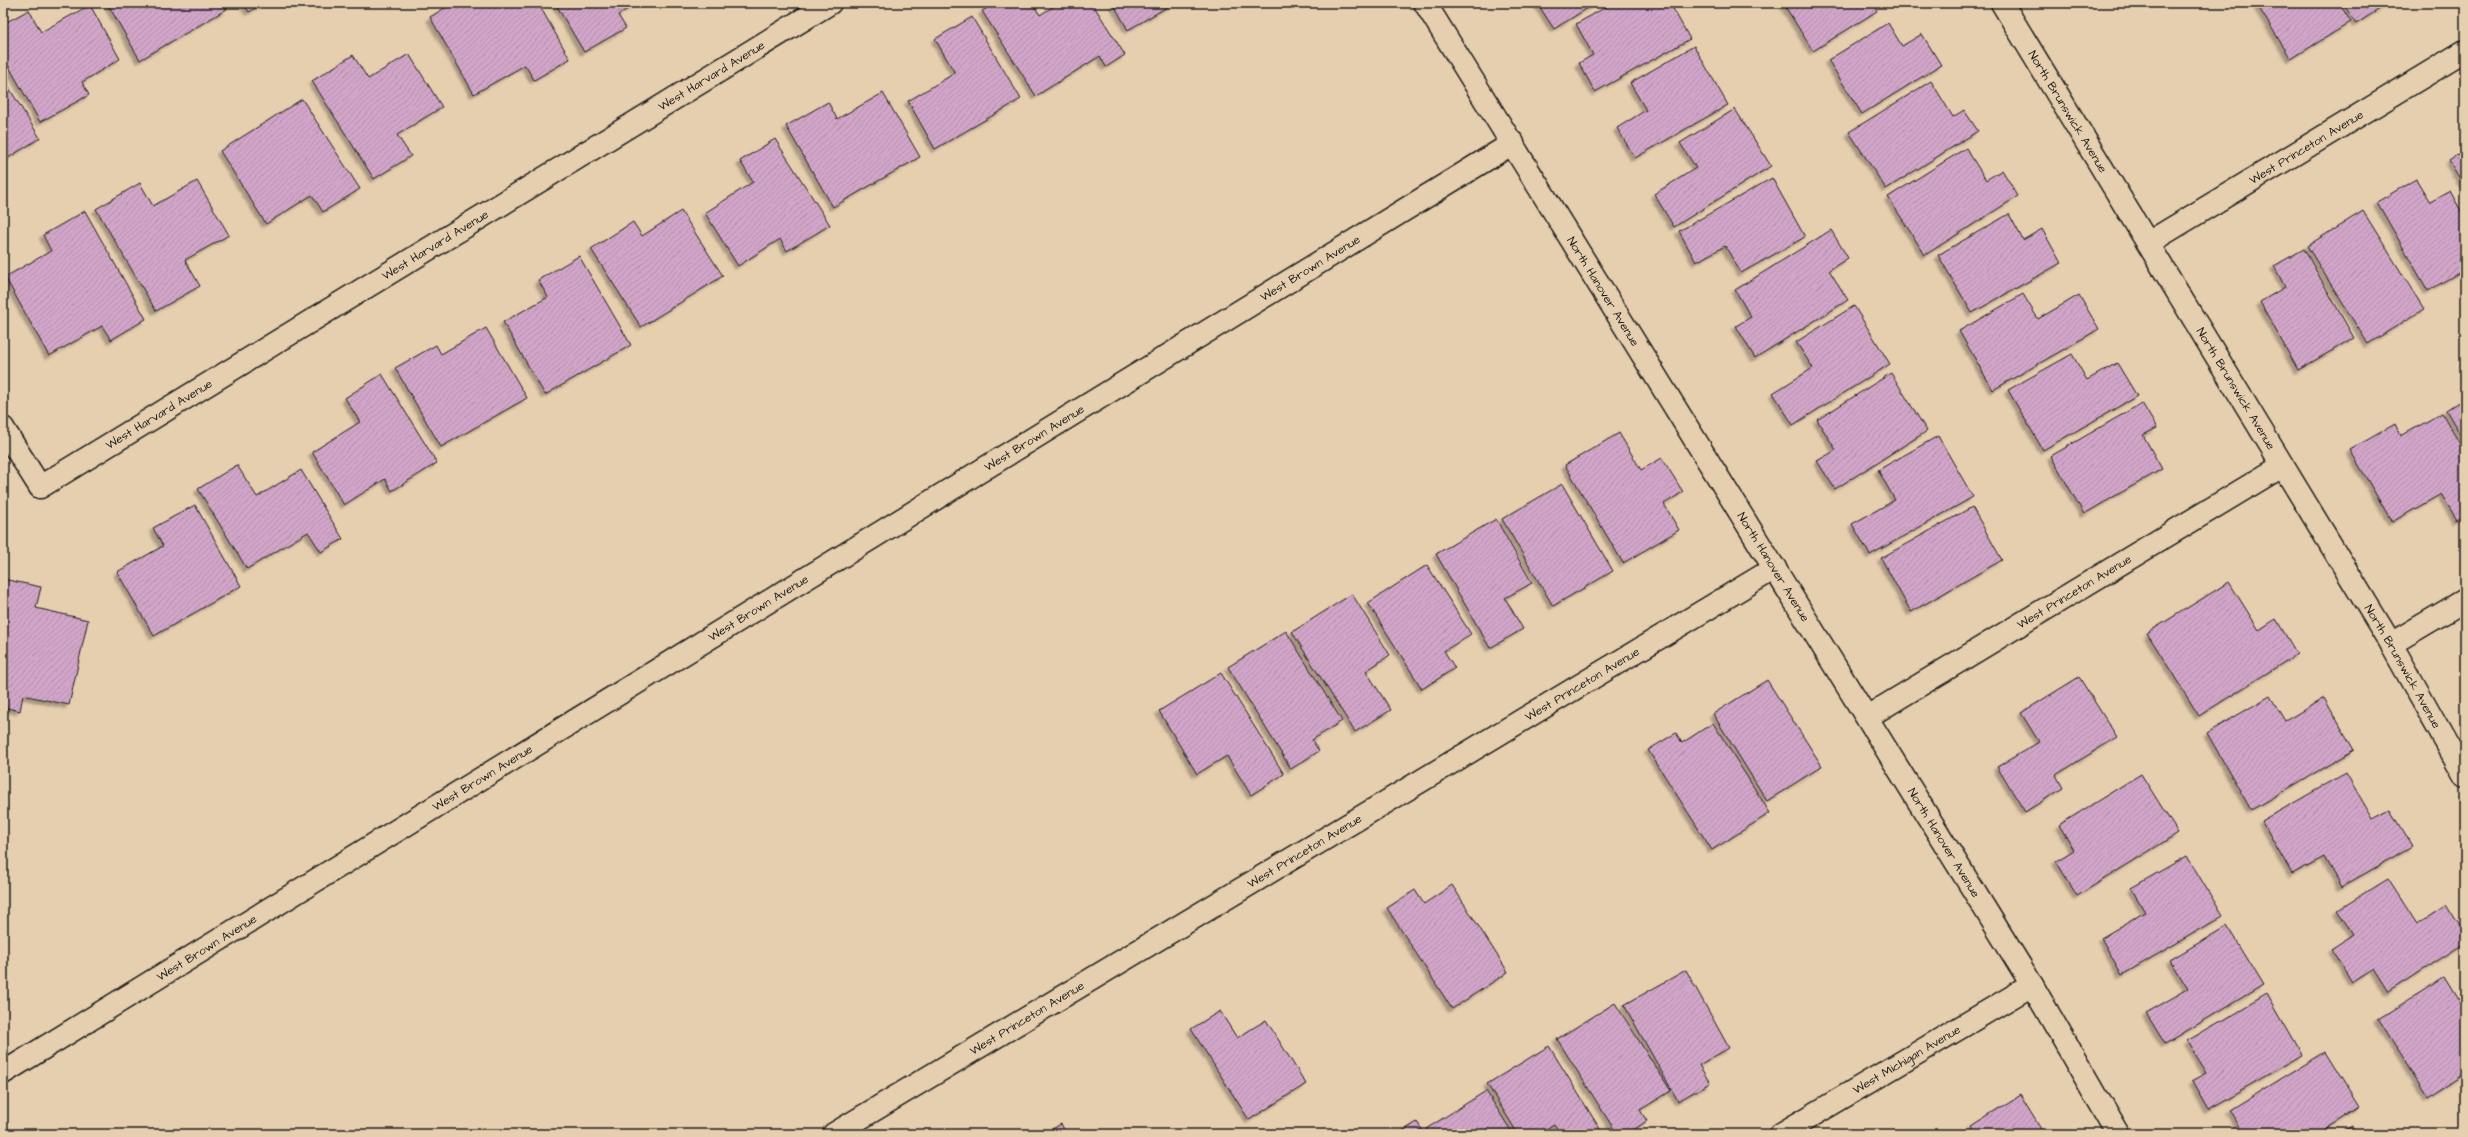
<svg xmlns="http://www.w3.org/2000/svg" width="2468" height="1137" font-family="'Architects Daughter',sans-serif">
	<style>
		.building { fill: url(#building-hatch); stroke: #1c1c1c; filter: url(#shadow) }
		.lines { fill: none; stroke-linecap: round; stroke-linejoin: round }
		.minor-casing { stroke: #1c1c1c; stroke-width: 25 }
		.minor { stroke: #e6cfaf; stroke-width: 22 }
		.labels { text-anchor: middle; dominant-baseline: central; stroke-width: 3.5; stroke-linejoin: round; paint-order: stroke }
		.street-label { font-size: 12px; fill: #1c1c1c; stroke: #e6cfaf }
	</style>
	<defs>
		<pattern id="building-hatch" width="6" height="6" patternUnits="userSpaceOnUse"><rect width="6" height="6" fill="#d1a5c8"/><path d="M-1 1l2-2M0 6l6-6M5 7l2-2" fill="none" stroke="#b38dab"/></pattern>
		<filter id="shadow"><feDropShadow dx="-3.5" dy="3.5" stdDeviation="1" flood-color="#0004"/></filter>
	</defs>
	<rect width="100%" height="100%" fill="#e6cfaf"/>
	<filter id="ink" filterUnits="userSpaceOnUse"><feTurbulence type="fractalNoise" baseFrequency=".025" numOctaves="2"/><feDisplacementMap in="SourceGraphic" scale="8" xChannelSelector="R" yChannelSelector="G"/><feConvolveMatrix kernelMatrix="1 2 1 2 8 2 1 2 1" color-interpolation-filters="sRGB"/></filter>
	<g filter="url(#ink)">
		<g class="building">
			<path d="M 107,3 L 223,3 L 227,9 L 140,60 Z"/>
			<path d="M 243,3 L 264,3 L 249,12 Z"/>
			<path d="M 453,3 L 538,3 L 570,59 L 534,80 L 525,65 L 474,94 L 430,17 Z"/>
			<path d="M 555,3 L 637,3 L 618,15 L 626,28 L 584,52 Z"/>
			<path d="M 995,3 L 1032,3 L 1040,15 L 1059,3 L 1092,3 L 1125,55 L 1106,67 L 1100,56 L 1036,96 L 982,11 Z"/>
			<path d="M 1113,3 L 1174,3 L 1128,30 Z"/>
			<path d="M 1537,3 L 1596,3 L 1554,29 Z"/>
			<path d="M 1613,3 L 1670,3 L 1690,39 L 1595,92 L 1579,63 L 1593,55 L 1576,24 Z"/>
			<path d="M 1783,3 L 1872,3 L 1877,11 L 1813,51 Z"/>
			<path d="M 2256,3 L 2339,3 L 2351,22 L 2291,59 Z"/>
			<path d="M 2343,3 L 2389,3 L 2356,24 Z"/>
			<path d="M 90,5 L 120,59 L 82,82 L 89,95 L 40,122 L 3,56 L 3,24 L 29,10 L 41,32 Z"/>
			<path d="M 972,17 L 1021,99 L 935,149 L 908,101 L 955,73 L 935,39 Z"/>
			<path d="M 1888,23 L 1902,46 L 1922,34 L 1941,65 L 1862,114 L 1828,60 Z"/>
			<path d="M 1694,46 L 1728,105 L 1635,158 L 1617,128 L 1646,110 L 1630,83 Z"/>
			<path d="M 409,54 L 442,107 L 397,135 L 411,156 L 374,179 L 312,81 L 353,55 L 368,79 Z"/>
			<path d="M 3,78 L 40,138 L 3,161 Z"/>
			<path d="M 1931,81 L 1953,117 L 1964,110 L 1978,131 L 1886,189 L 1849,132 Z"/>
			<path d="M 883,93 L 920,157 L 833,207 L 786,126 L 828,102 L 837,119 Z"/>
			<path d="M 302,99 L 360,189 L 323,212 L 312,195 L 266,224 L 220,151 Z"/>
			<path d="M 1735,109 L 1771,166 L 1674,227 L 1654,194 L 1696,168 L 1680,143 Z"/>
			<path d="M 775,139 L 830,225 L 787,251 L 780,239 L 738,266 L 705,213 L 753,182 L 740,161 Z"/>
			<path d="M 1966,148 L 1986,180 L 2002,170 L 2018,196 L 1925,255 L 1888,197 Z"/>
			<path d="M 2465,151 L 2465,187 L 2449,161 Z"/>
			<path d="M 1772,178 L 1805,237 L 1741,273 L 1725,246 L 1696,262 L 1679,231 Z"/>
			<path d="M 2416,179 L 2430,202 L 2450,191 L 2465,218 L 2465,269 L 2428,291 L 2377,202 Z"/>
			<path d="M 197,181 L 229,235 L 185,260 L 200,286 L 156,311 L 96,209 L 140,183 L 153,206 Z"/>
			<path d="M 85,211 L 146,319 L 111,340 L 102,326 L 49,356 L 5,277 L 51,251 L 43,235 Z"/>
			<path d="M 681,211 L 723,276 L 641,327 L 591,249 L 633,222 L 642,236 Z"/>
			<path d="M 2363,211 L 2424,309 L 2368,344 L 2307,246 Z"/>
			<path d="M 2009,214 L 2023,240 L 2042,229 L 2061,263 L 1972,313 L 1938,255 Z"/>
			<path d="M 1831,230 L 1848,258 L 1829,270 L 1848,300 L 1755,358 L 1736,326 L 1751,317 L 1735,290 Z"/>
			<path d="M 2304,249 L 2354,338 L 2298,370 L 2260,302 L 2285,287 L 2274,266 Z"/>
			<path d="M 579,256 L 631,345 L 545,395 L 503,322 L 548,297 L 538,280 Z"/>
			<path d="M 2023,294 L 2038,319 L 2079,295 L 2099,329 L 1993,390 L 1959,331 Z"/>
			<path d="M 1854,306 L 1890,364 L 1793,425 L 1773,393 L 1813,368 L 1796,342 Z"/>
			<path d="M 486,328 L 527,398 L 441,447 L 395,368 L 436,345 L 441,354 Z"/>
			<path d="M 2072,354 L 2087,380 L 2117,363 L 2137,396 L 2043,450 L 2008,390 Z"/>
			<path d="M 1891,373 L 1927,431 L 1835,489 L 1817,461 L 1836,450 L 1817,420 Z"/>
			<path d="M 382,374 L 437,463 L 392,491 L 385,479 L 344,505 L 312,452 L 360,422 L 345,398 Z"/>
			<path d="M 2465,398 L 2465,443 L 2446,410 Z"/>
			<path d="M 2142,403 L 2157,428 L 2143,435 L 2162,469 L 2084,514 L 2051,456 Z"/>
			<path d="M 2442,413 L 2465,453 L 2465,516 L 2457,520 L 2441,494 L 2392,522 L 2350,450 L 2395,424 L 2401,436 Z"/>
			<path d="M 1619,433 L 1641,470 L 1662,458 L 1683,492 L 1664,504 L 1679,530 L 1623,563 L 1565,465 Z"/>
			<path d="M 1938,436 L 1973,497 L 1870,555 L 1852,524 L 1895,500 L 1878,470 Z"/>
			<path d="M 237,465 L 257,497 L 301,470 L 343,539 L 321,552 L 308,532 L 247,569 L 198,489 Z"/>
			<path d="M 1562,484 L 1613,571 L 1553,606 L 1502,519 Z"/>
			<path d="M 195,505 L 241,586 L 154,636 L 117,572 L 163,546 L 153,528 Z"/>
			<path d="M 1972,507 L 2002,560 L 1911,612 L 1881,558 Z"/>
			<path d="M 1496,519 L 1532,583 L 1505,598 L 1523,629 L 1490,648 L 1436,554 Z"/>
			<path d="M 1427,565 L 1471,634 L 1444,651 L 1455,668 L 1422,689 L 1368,603 Z"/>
			<path d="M 3,579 L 41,587 L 36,608 L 88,620 L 69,705 L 23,695 L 20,711 L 3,707 Z"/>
			<path d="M 2229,582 L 2259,630 L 2276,619 L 2297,654 L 2199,716 L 2147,633 Z"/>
			<path d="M 1352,594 L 1390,655 L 1366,671 L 1391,710 L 1355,732 L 1292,632 Z"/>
			<path d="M 1286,631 L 1342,721 L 1312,740 L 1319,751 L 1291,769 L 1228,667 Z"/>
			<path d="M 1221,673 L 1284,774 L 1251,795 L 1227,756 L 1197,774 L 1159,711 Z"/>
			<path d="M 2079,677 L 2117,737 L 2056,775 L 2063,788 L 2025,812 L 1997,767 L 2039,742 L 2021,713 Z"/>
			<path d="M 1767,680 L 1822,766 L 1767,801 L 1713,714 Z"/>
			<path d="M 2270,696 L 2285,721 L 2324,698 L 2354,750 L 2251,810 L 2207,733 Z"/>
			<path d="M 1713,723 L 1770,813 L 1712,850 L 1648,750 L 1676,733 L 1682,743 Z"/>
			<path d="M 2346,773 L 2373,819 L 2390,810 L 2412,847 L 2341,887 L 2324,857 L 2292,874 L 2262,821 Z"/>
			<path d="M 2141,774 L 2178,833 L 2077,896 L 2056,861 L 2074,850 L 2059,825 Z"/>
			<path d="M 2187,856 L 2223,916 L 2122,975 L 2101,938 L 2145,912 L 2131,888 Z"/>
			<path d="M 2388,879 L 2417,924 L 2446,905 L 2465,935 L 2465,943 L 2389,992 L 2374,968 L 2352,982 L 2331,949 L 2354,934 L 2338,910 Z"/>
			<path d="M 1452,885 L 1508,972 L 1452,1009 L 1387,908 L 1415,890 L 1424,904 Z"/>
			<path d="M 2227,926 L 2263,985 L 2165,1044 L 2146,1013 L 2188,989 L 2170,960 Z"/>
			<path d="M 1686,970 L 1729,1048 L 1699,1065 L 1710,1083 L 1678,1101 L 1624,1005 Z"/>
			<path d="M 2444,978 L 2460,1004 L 2465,1001 L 2465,1073 L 2427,1097 L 2378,1019 Z"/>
			<path d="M 2267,994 L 2302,1055 L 2208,1109 L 2192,1081 L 2207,1073 L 2187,1041 Z"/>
			<path d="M 1615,1003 L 1671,1091 L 1640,1110 L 1647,1121 L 1627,1134 L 1617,1134 L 1557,1039 Z"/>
			<path d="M 1220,1011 L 1237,1038 L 1266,1020 L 1306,1084 L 1249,1120 L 1191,1029 Z"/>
			<path d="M 1549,1046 L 1603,1134 L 1561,1134 L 1554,1124 L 1538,1134 L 1518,1134 L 1487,1084 Z"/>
			<path d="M 2326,1051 L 2361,1107 L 2318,1134 L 2244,1134 L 2229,1111 Z"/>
			<path d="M 1486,1091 L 1513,1134 L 1429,1134 L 1426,1129 Z"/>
			<path d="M 2020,1095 L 2044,1134 L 1976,1134 L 1971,1126 Z"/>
			<path d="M 1417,1122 L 1425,1134 L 1398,1134 Z"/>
			<path d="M 1061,1124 L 1067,1134 L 1044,1134 Z"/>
			<path d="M 2353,1127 L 2357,1134 L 2341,1134 Z"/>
		</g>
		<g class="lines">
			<g class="minor-casing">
				<g id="minor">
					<path id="s1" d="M 1425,3 L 2032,985 L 2118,1134"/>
					<path id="s2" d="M 2002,3 L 2391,644 L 2465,776"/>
					<path id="s3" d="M 2148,243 L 2465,51"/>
					<path id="s4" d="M 3,428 L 40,487 L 830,3"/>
					<path d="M 2391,644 L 2465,600"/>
					<path id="s5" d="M 1867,717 L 2282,466"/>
					<path id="s6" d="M 3,1073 L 1513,143"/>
					<path id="s7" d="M 834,1134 L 1775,568"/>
					<path id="s8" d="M 1781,1134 L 2032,985"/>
				</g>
			</g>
			<use href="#minor" class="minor"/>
		</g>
	</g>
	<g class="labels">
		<g class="street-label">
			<text stroke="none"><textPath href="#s4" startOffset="857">West Harvard Avenue</textPath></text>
			<text stroke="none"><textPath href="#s2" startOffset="127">North Brunswick Avenue</textPath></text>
			<text stroke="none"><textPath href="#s3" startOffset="185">West Princeton Avenue</textPath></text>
			<text stroke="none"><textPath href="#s4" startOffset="533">West Harvard Avenue</textPath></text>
			<text stroke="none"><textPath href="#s6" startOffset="1535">West Brown Avenue</textPath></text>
			<text stroke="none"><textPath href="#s1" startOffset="339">North Hanover Avenue</textPath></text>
			<text stroke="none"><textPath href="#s2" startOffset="451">North Brunswick Avenue</textPath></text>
			<text stroke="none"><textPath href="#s4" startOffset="209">West Harvard Avenue</textPath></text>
			<text stroke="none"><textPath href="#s6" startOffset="1211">West Brown Avenue</textPath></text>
			<text stroke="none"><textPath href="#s1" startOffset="663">North Hanover Avenue</textPath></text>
			<text stroke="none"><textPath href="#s5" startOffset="242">West Princeton Avenue</textPath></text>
			<text stroke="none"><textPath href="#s6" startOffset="887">West Brown Avenue</textPath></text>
			<text stroke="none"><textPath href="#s2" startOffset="775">North Brunswick Avenue</textPath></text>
			<text stroke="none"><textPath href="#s7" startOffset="873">West Princeton Avenue</textPath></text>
			<text stroke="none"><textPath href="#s6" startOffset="563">West Brown Avenue</textPath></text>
			<text stroke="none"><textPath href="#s1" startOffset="987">North Hanover Avenue</textPath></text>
			<text stroke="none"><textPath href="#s7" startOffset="549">West Princeton Avenue</textPath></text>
			<text stroke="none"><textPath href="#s6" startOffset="239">West Brown Avenue</textPath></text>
			<text stroke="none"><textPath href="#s7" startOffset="225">West Princeton Avenue</textPath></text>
			<text stroke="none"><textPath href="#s8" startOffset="146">West Michigan Avenue</textPath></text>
		</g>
	</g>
	<rect width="2468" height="1137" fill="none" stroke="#e6cfaf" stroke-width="16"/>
	<rect x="8" y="8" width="2452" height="1121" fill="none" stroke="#1c1c1c" stroke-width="1.5" filter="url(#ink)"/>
</svg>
